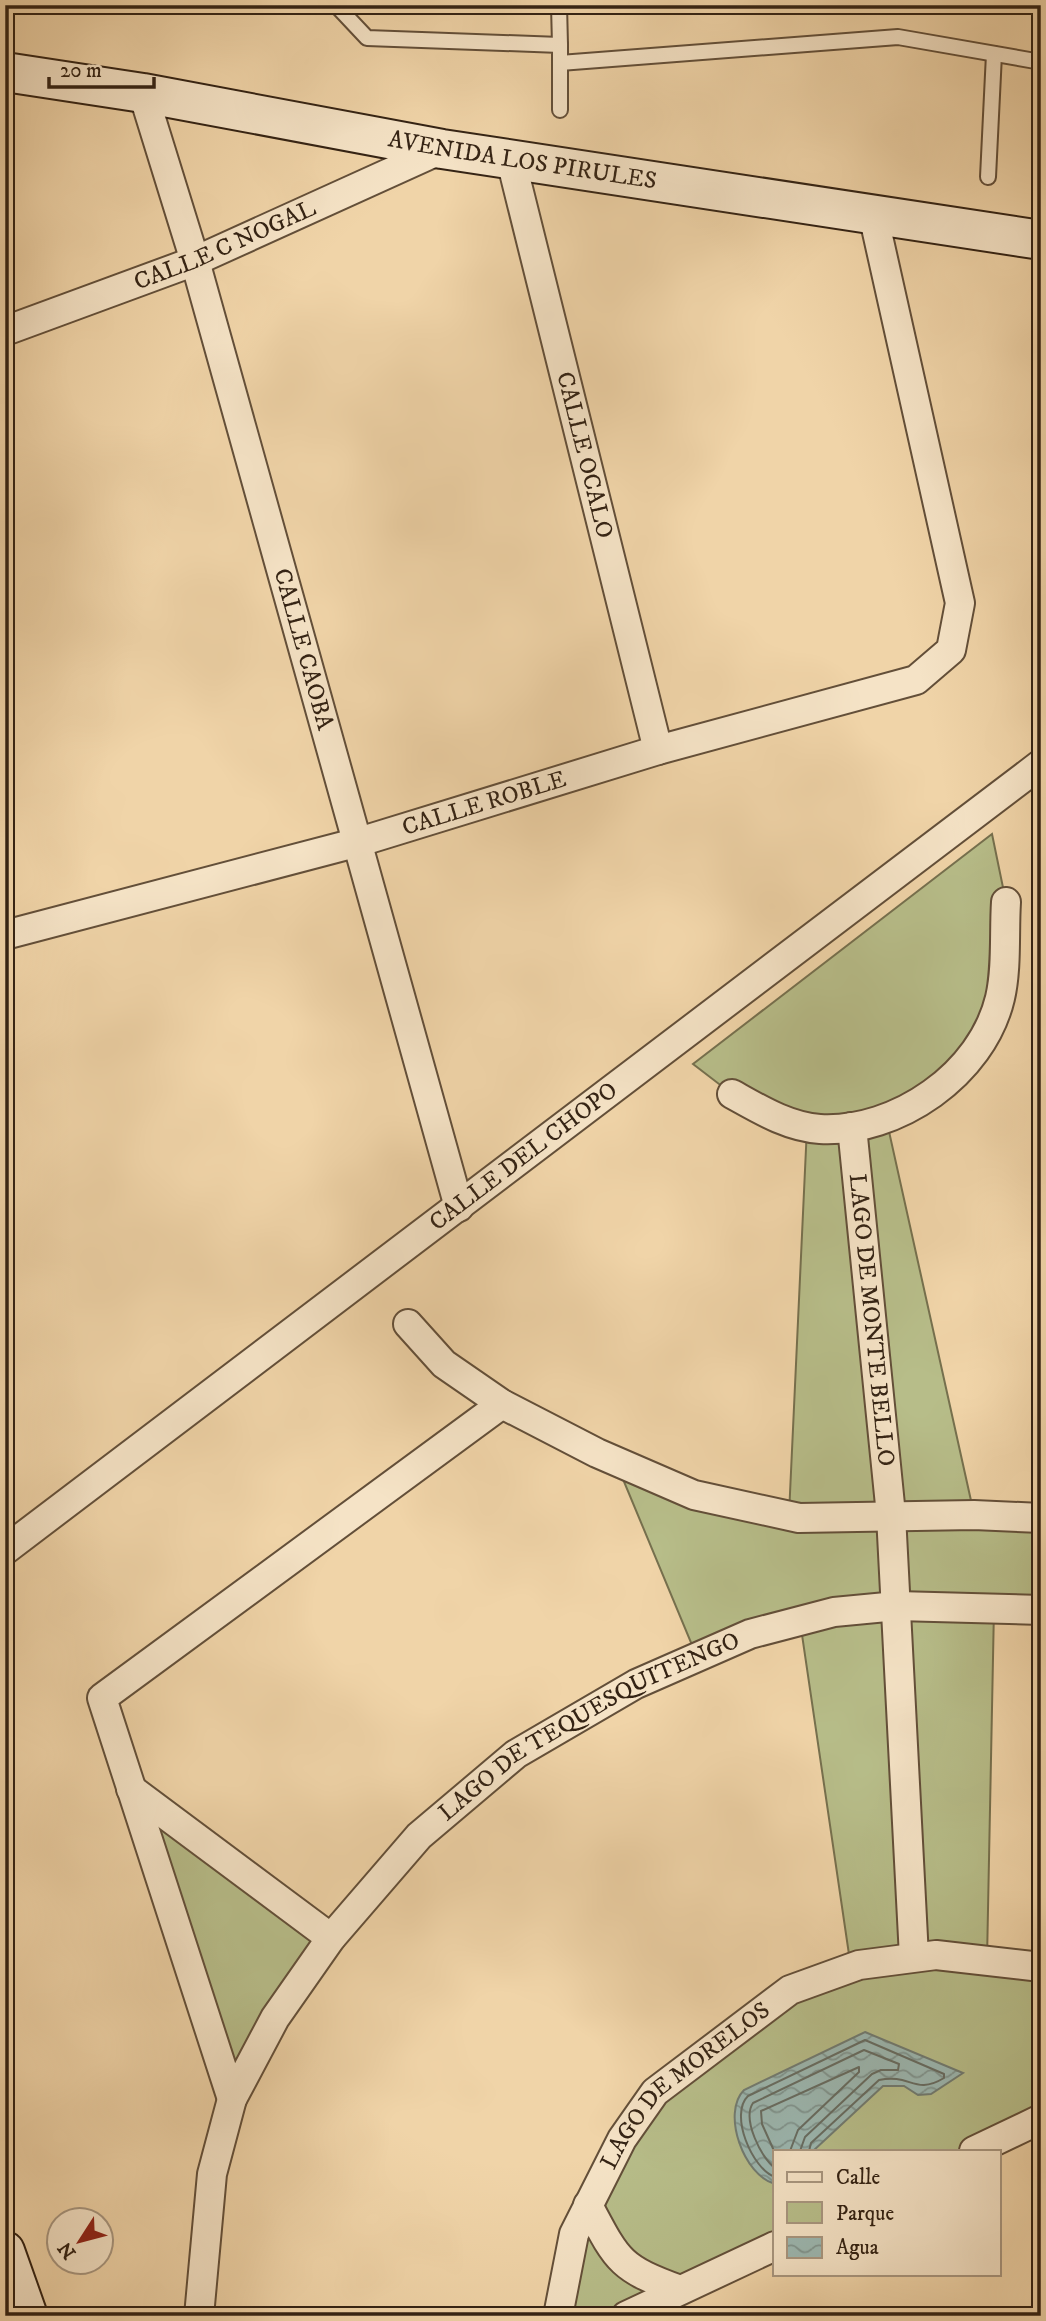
<svg xmlns="http://www.w3.org/2000/svg" width="1046" height="2321" font-family="'IM FELL DW Pica',serif">
	<style>
		.park { fill: #b7bd89; stroke: #76704e; stroke-width: 2 }
		.water { fill: url(#water-waves); stroke: #727c72; stroke-width: 2 }
		.lines { fill: none; stroke-linecap: round; stroke-linejoin: round }
		.shore { stroke: #686d62; stroke-width: 2 }
		.lane-casing { stroke: #634f39; stroke-width: 18 }
		.street-casing { stroke: #634f39; stroke-width: 32 }
		.secondary-casing { stroke: #342314; stroke-width: 42 }
		.lane { stroke: #f5e3c6; stroke-width: 14 }
		.street { stroke: #f5e3c6; stroke-width: 28 }
		.secondary { stroke: #f5e3c6; stroke-width: 38 }
		.labels { text-anchor: middle; dominant-baseline: central; stroke-width: 7; stroke-linejoin: round; paint-order: stroke }
		.street-label { font-size: 24px; fill: #342314; stroke: #f5e3c6 }
	</style>
	<defs>
		<pattern id="water-waves" width="16" height="10" patternUnits="userSpaceOnUse" patternTransform="scale(1.75)"><rect width="16" height="10" fill="#9cb7b0"/><path d="M0 5q4-4 8 0t8 0" fill="none" stroke="#80948e"/></pattern>
	</defs>
	<rect width="100%" height="100%" fill="#f0d4a8"/>
	<filter id="stains"><feTurbulence type="fractalNoise" baseFrequency=".00286" numOctaves="4"/><feColorMatrix values="0 0 0 0 .2 0 0 0 0 .09 0 0 0 0 .02 0 0 0 .5 -.17"/></filter>
	<radialGradient id="worn" r=".72"><stop offset=".6" stop-color="#630" stop-opacity="0"/><stop offset="1" stop-color="#630" stop-opacity=".3"/></radialGradient>
	<g class="park">
		<path d="M 992,834 L 1006,902 L 982,1040 L 886,1118 L 974,1514 L 1041,1518 L 1041,1610 L 994,1608 L 987,1960 L 1041,1967 L 1041,2119 L 974,2151 L 775,2151 L 775,2246 L 626,2316 L 558,2316 L 574,2234 L 655,2092 L 851,1968 L 800,1621 L 697,1657 L 615,1460 L 789,1515 L 807,1127 L 732,1094 L 693,1064 Z"/>
		<path d="M 131,1789 L 331,1938 L 232,2099 Z"/>
	</g>
	<path class="water" d="M 865,2032 L 963,2073 L 931,2094 L 918,2095 L 904,2086 L 883,2086 L 813,2151 L 775,2151 L 775,2184 C 744,2176 721,2113 744,2090 Z"/>
	<g class="lines">
		<g class="shore">
			<path d="M 775,2153 L 762,2124 L 761,2111 L 859,2067 L 859,2072 L 798,2130 L 790,2151"/>
			<path d="M 775,2168 C 761,2158 742,2119 753,2103 L 864,2050 L 899,2064 L 898,2070 L 881,2070 L 872,2074 L 805,2137 L 800,2151"/>
			<path d="M 775,2177 C 752,2169 729,2114 748,2096 L 865,2040 L 944,2074 L 944,2078 C 914,2096 911,2073 879,2080 L 811,2143 L 809,2151"/>
		</g>
		<g class="lane-casing">
			<g id="lane">
				<path d="M 336,5 L 367,38 L 560,45 L 560,110"/>
				<path d="M 559,5 L 560,45"/>
				<path d="M 560,63 L 898,37 L 1041,62"/>
				<path d="M 988,177 L 994,54"/>
			</g>
		</g>
		<g class="street-casing">
			<g id="street">
				<path id="s1" d="M 143,93 L 195,261 L 459,1207"/>
				<path id="s2" d="M 511,160 L 658,750"/>
				<path id="s3" d="M 5,331 L 195,261 L 442,149"/>
				<path id="s4" d="M 5,935 L 359,842 L 658,750 L 916,680 L 951,650 L 960,603 L 873,214"/>
				<path d="M 732,1094 C 759,1109 788,1127 820,1129 C 897,1133 982,1074 1000,998 C 1007,968 1004,933 1006,902"/>
				<path id="s5" d="M 852,1127 L 891,1515 L 914,1957"/>
				<path d="M 408,1324 L 444,1364 L 502,1404 L 597,1453 L 694,1495 L 799,1518 L 974,1515 L 1041,1518"/>
				<path id="s6" d="M 502,1404 L 102,1698 L 232,2099 L 275,2018 L 331,1938 L 419,1836 L 516,1754 L 636,1684 L 750,1634 L 834,1612 L 897,1606 L 1041,1610"/>
				<path id="s7" d="M 5,1550 L 1041,764"/>
				<path d="M 131,1789 L 331,1938"/>
				<path d="M 974,2151 L 1041,2119"/>
				<path d="M 588,2205 C 618,2262 620,2268 680,2290"/>
				<path d="M 199,2316 L 212,2174 L 232,2099"/>
				<path id="s8" d="M 558,2316 L 574,2234 L 622,2139 L 655,2092 L 790,1990 L 859,1965 L 936,1955 L 1041,1967"/>
				<path d="M 626,2316 L 775,2246"/>
			</g>
		</g>
		<g class="secondary-casing">
			<g id="secondary">
				<path id="s9" d="M 5,72 L 143,93 L 442,149 L 1041,240"/>
				<path d="M 5,2251 L 28,2316"/>
			</g>
		</g>
		<use href="#lane" class="lane"/>
		<use href="#street" class="street"/>
		<use href="#secondary" class="secondary"/>
	</g>
	<g class="labels">
		<g class="street-label">
			<text stroke="none"><textPath href="#s9" startOffset="525">AVENIDA LOS PIRULES</textPath></text>
			<text stroke="none"><textPath href="#s3" startOffset="236">CALLE C NOGAL</textPath></text>
			<text stroke="none"><textPath href="#s2" startOffset="304">CALLE OCALO</textPath></text>
			<text stroke="none"><textPath href="#s1" startOffset="579">CALLE CAOBA</textPath></text>
			<text stroke="none"><textPath href="#s4" startOffset="497">CALLE ROBLE</textPath></text>
			<text stroke="none"><textPath href="#s7" startOffset="651">CALLE DEL CHOPO</textPath></text>
			<text stroke="none"><textPath href="#s5" startOffset="194">LAGO DE MONTE BELLO</textPath></text>
			<text stroke="none"><textPath href="#s6" startOffset="1446">LAGO DE TEQUESQUITENGO</textPath></text>
			<text stroke="none"><textPath href="#s8" startOffset="273">LAGO DE MORELOS</textPath></text>
		</g>
	</g>
	<rect width="1046" height="2321" fill="none" stroke="#f0d4a8" stroke-width="28"/>
	<rect x="7" y="7" width="1032" height="2307" fill="none" stroke="#342314" stroke-width="3.5"/>
	<rect x="14" y="14" width="1018" height="2293" fill="none" stroke="#342314" stroke-width="2"/>
	<rect x="773" y="2150" width="228" height="126" fill="#f5e3c6" stroke="#a8967f" stroke-width="2"/>
	<rect x="787" y="2172" width="35" height="10" fill="#f5e3c6" stroke="#a8967f" stroke-width="2"/>
	<text x="836" y="2184" font-size="21" fill="#342314">Calle</text>
	<rect x="787" y="2202" width="35" height="21" fill="#b7bd89" stroke="#a8967f" stroke-width="2"/>
	<text x="836" y="2220" font-size="21" fill="#342314">Parque</text>
	<rect x="787" y="2237" width="35" height="21" fill="url(#water-waves)" stroke="#a8967f" stroke-width="2"/>
	<text x="836" y="2254" font-size="21" fill="#342314">Agua</text>
	<g transform="translate(80 2241) rotate(234)"><circle r="33" fill="#f5e3c6" stroke="#a8967f" stroke-width="2"/>
	<path d="M0-5L12 26L0 18L-12 26Z" fill="#8f2418"/>
	<text y="-10" font-size="19" font-weight="bold" text-anchor="middle" fill="#342314">N</text>
	</g>
	<path d="M49 77v10h105v-10" fill="none" stroke="#342314" stroke-width="3.5"/>
	<text x="60" y="77" font-size="21" fill="#342314" stroke="#f5e3c6" stroke-width="5" paint-order="stroke">20 m</text>
	<rect width="100%" height="100%" filter="url(#stains)"/>
	<rect width="100%" height="100%" fill="url(#worn)"/>
</svg>
